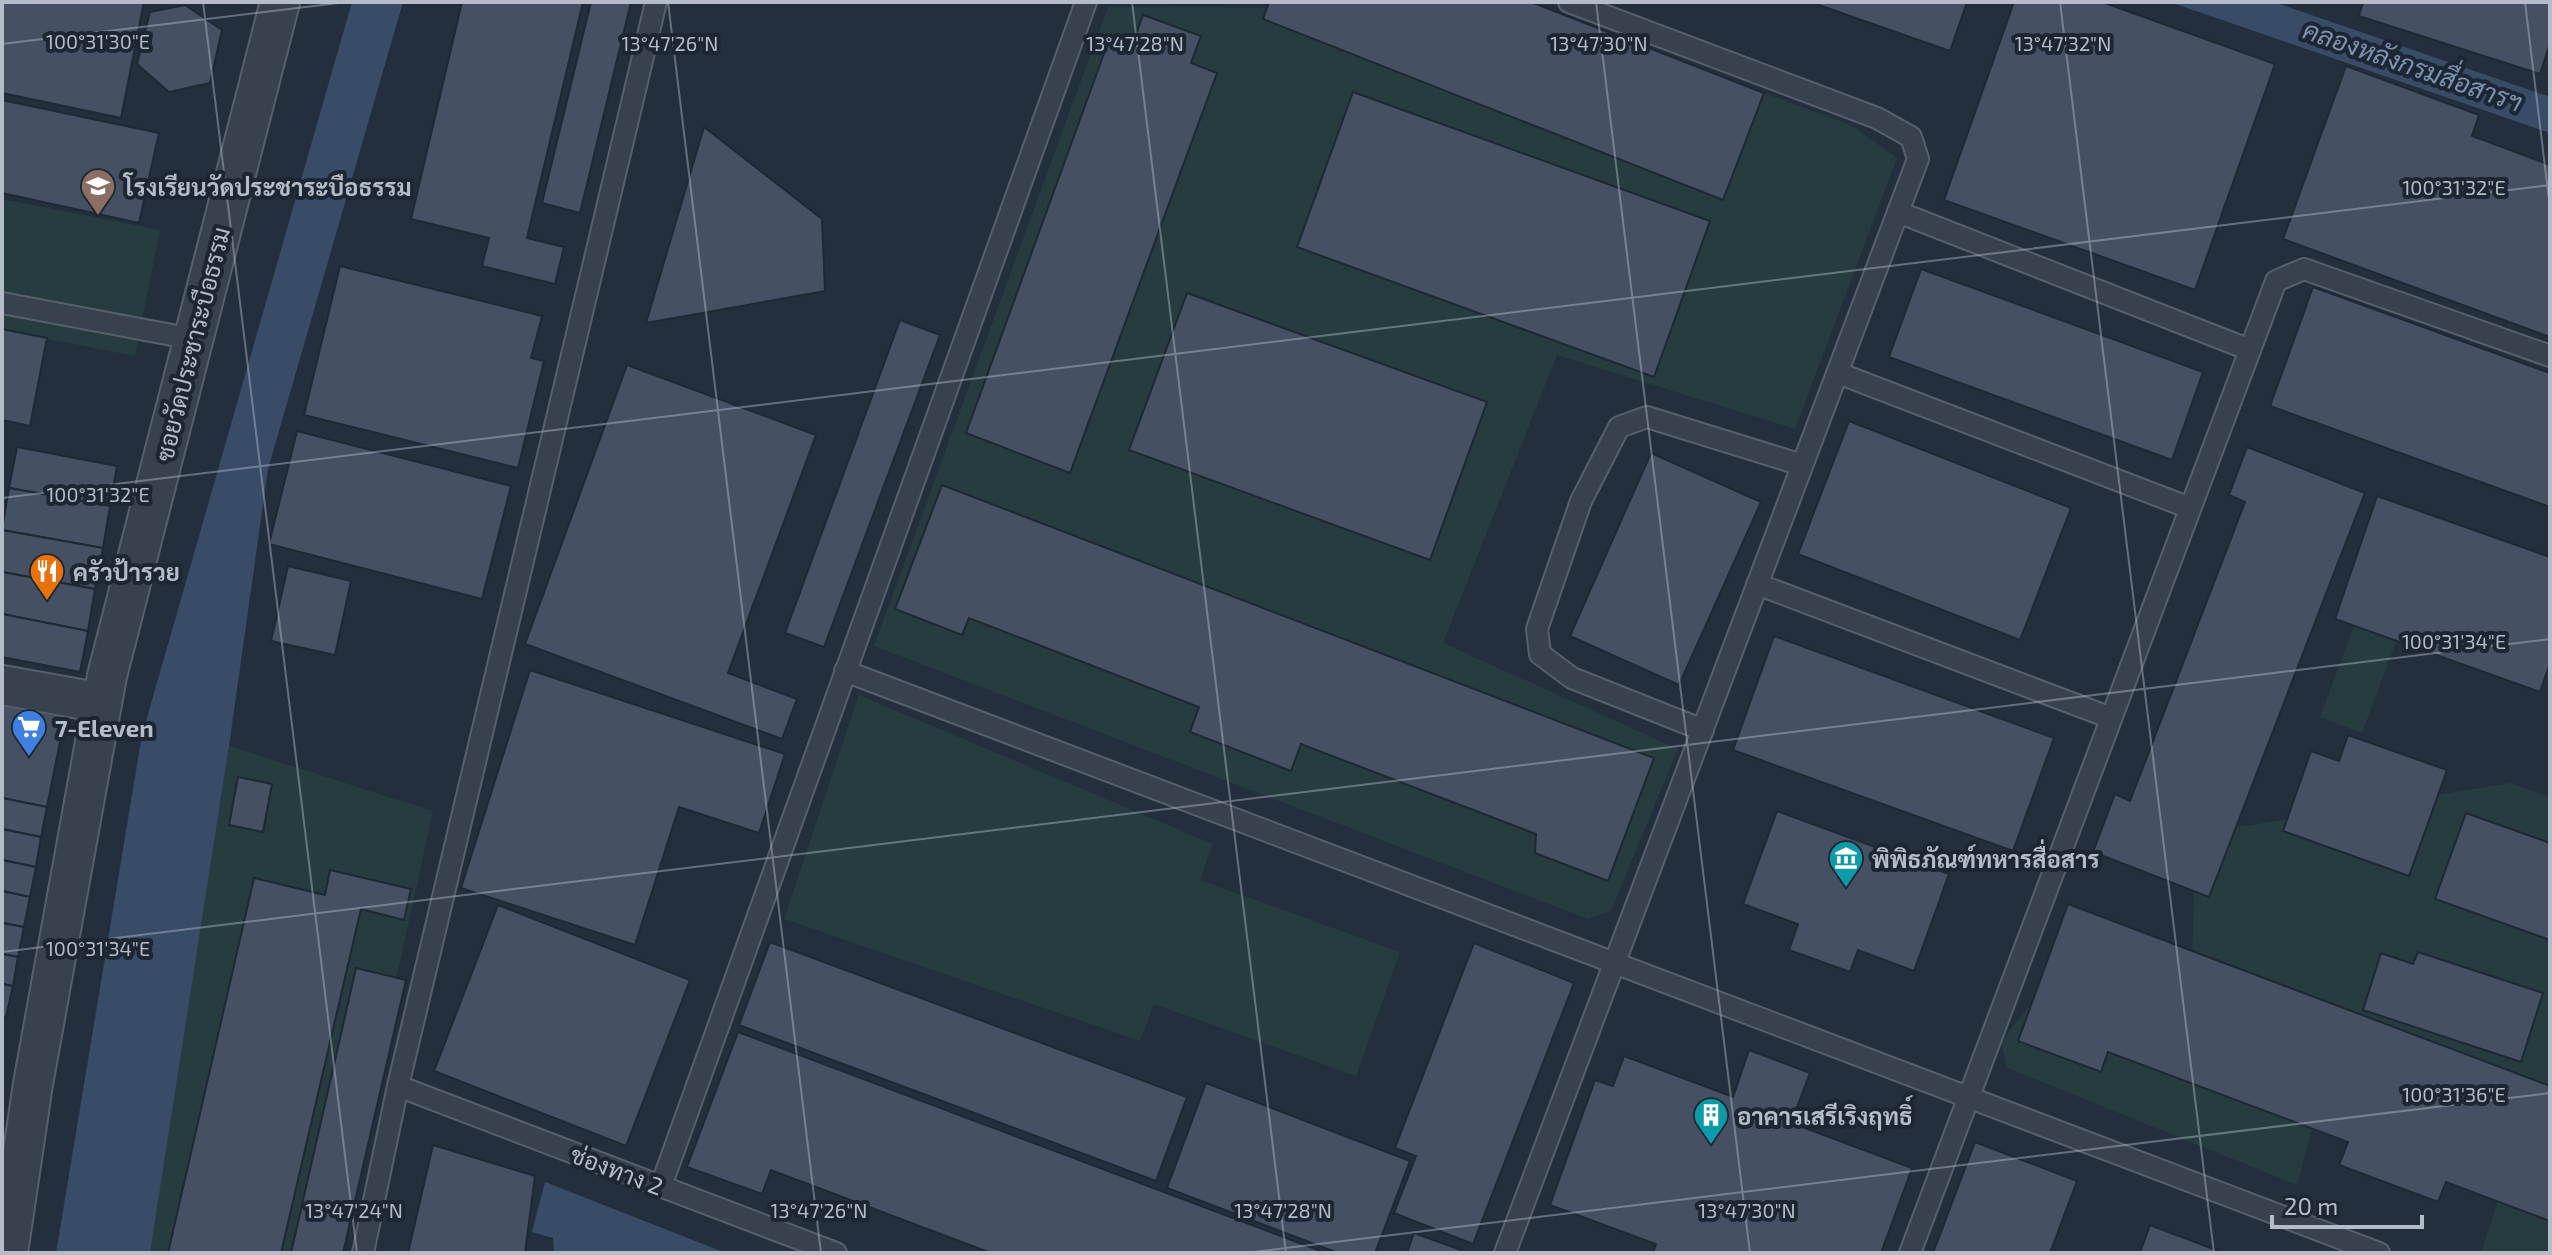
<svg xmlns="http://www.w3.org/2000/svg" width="2552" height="1255" font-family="'Exo 2',Sarabun,sans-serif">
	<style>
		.green { fill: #263c3f }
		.water { fill: #394c67 }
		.building { fill: #455162; stroke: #1f2835; stroke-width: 2 }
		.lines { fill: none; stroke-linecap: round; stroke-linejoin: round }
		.lane-casing { stroke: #565f6c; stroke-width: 24 }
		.street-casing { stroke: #565f6c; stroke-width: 42 }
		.lane { stroke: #38414e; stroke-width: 20 }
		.street { stroke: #38414e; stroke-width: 38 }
		.ticks { fill: none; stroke: #b4bcc9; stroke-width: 2; stroke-opacity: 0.45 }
		.labels { text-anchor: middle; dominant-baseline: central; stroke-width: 8; stroke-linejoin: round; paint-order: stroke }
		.poi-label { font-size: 24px; font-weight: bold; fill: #b4bcc9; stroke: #1d2633; text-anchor: start }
		.street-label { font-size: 24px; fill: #b4bcc9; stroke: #1d2633 }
		.water-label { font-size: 26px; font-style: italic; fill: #7c92b1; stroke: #1d2633 }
		.ticks-label { font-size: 20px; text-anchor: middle; fill: #b4bcc9; stroke: #1d2633; stroke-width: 8; stroke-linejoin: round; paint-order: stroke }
	</style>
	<rect width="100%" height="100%" fill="#242f3e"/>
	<g class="green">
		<path d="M 1108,7 L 1313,8 L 1764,93 L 1851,125 L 1897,158 L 1795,429 L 1557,355 L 1443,643 L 1678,749 L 1611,911 L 1588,919 L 874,646 Z"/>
		<path d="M 2,199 L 160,230 L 135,356 L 2,330 Z"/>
		<path d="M 2354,626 L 2396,642 L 2362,733 L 2320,717 Z"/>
		<path d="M 859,695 L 1213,844 L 1200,880 L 1400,952 L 1356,1076 L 1154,1004 L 1140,1041 L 784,919 Z"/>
		<path d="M 229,746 L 433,811 L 336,1253 L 150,1253 Z"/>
		<path d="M 2511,783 L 2550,797 L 2550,1122 L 2192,969 L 2195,834 Z"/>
		<path d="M 2031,1004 L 2019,1041 L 2100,1072 L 2108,1052 L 2312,1129 L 2297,1185 L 2007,1068 L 2001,1042 Z"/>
		<path d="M 2498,1201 L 2550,1220 L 2550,1253 L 2481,1253 Z"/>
	</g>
	<g class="water">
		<path d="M 352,2 L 403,2 L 268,469 L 229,746 L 150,1253 L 56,1253 L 142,735 Z"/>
		<path d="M 2170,2 L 2274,2 L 2550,97 L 2550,133 Z"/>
		<path d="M 545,1182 L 726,1253 L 554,1253 L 553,1238 L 532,1232 Z"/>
	</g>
	<g class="building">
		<path d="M 2,2 L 144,2 L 121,118 L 2,93 Z"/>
		<path d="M 462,2 L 583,2 L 527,238 L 564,247 L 555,284 L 482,266 L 489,238 L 411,219 Z"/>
		<path d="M 591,2 L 631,2 L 580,213 L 542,203 Z"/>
		<path d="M 1269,2 L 1531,2 L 1764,93 L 1723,200 L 1263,19 Z"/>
		<path d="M 1810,2 L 1967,2 L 1950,51 Z"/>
		<path d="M 2014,2 L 2102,2 L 2275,64 L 2195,290 L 1944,200 Z"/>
		<path d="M 2363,2 L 2550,2 L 2550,43 L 2540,74 L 2359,16 Z"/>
		<path d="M 185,5 L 222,30 L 210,83 L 169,92 L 137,64 L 150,12 Z"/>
		<path d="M 1143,15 L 1201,36 L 1191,63 L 1217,73 L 1070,473 L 966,433 L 1110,37 L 1132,46 Z"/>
		<path d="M 2346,66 L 2479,115 L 2472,136 L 2550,165 L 2550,337 L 2283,239 Z"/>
		<path d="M 1353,92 L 1710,221 L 1654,377 L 1297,247 Z"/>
		<path d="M 2,100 L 159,133 L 139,223 L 2,193 Z"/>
		<path d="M 704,127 L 822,219 L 825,291 L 646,323 Z"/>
		<path d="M 340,266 L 542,316 L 531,358 L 544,361 L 518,468 L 304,415 Z"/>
		<path d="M 1921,269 L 2203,372 L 2172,460 L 1889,357 Z"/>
		<path d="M 2313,287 L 2550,373 L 2550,507 L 2270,406 Z"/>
		<path d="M 1187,293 L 1487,402 L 1430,560 L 1129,450 Z"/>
		<path d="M 900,320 L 940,335 L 824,647 L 785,633 Z"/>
		<path d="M 2,329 L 47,338 L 30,426 L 2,420 Z"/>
		<path d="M 627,365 L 816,435 L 728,673 L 797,699 L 782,739 L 525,644 Z"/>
		<path d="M 1849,421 L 2071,508 L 2020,640 L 1798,554 Z"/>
		<path d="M 297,431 L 511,486 L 482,599 L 269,544 Z"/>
		<path d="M 17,447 L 117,466 L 110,506 L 9,488 Z"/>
		<path d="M 2247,447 L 2365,493 L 2209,897 L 2093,852 L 2115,794 L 2130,801 L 2245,502 L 2229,495 Z"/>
		<path d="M 1651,453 L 1761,502 L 1679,685 L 1570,636 Z"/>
		<path d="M 942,485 L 1654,758 L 1608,881 L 1535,853 L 1536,834 L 1301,744 L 1291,771 L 1190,732 L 1199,707 L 969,618 L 962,635 L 895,609 Z"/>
		<path d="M 9,488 L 110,506 L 103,548 L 2,530 Z"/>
		<path d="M 2377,496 L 2550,557 L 2550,663 L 2540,692 L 2335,619 Z"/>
		<path d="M 2,530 L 103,548 L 95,589 L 2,572 Z"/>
		<path d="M 288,566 L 351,581 L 335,655 L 271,641 Z"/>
		<path d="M 2,572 L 95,589 L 88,631 L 2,614 Z"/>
		<path d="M 2,614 L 88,631 L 80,672 L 2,657 Z"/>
		<path d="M 1774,636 L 2054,738 L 2013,851 L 1733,750 Z"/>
		<path d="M 530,670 L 785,754 L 759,833 L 679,807 L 635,945 L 461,888 Z"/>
		<path d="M 2,705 L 65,717 L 47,807 L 2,798 Z"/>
		<path d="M 2348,735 L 2447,770 L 2409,876 L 2283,831 L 2311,751 L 2339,761 Z"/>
		<path d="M 238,777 L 272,784 L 263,832 L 229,825 Z"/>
		<path d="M 2,798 L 47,807 L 41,837 L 2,829 Z"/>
		<path d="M 1777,811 L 1949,874 L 1914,971 L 1858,950 L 1850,972 L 1789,950 L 1798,924 L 1743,904 Z"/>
		<path d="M 2466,813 L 2550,843 L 2550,940 L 2435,899 Z"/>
		<path d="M 2,829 L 41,837 L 36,867 L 2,860 Z"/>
		<path d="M 2,860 L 36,867 L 30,897 L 2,891 Z"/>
		<path d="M 330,870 L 411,889 L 404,920 L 361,909 L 281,1253 L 168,1253 L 254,878 L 325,895 Z"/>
		<path d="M 2,891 L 30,897 L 24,927 L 2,923 Z"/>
		<path d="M 2068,904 L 2550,1086 L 2550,1221 L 2446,1182 L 2438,1202 L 2339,1165 L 2348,1142 L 2108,1052 L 2101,1072 L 2018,1041 Z"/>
		<path d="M 498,905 L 690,980 L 626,1146 L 434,1071 Z"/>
		<path d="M 2,923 L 24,927 L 18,957 L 2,954 Z"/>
		<path d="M 770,942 L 1187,1097 L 1156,1181 L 739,1025 Z"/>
		<path d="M 1474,943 L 1574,983 L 1473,1244 L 1394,1213 L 1416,1156 L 1395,1148 Z"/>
		<path d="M 2418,952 L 2543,993 L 2521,1062 L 2363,1010 L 2381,953 L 2413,964 Z"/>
		<path d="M 2,954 L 18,957 L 13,986 L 2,984 Z"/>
		<path d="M 356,968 L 406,980 L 343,1253 L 291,1253 Z"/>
		<path d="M 2,984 L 13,986 L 6,1017 L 2,1016 Z"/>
		<path d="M 738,1032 L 1326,1253 L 991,1253 L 771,1170 L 762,1194 L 687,1167 Z"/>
		<path d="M 1749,1050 L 1810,1073 L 1791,1123 L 1912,1168 L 1881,1253 L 1653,1253 L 1656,1244 L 1550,1205 L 1595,1080 L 1613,1086 L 1624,1056 L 1733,1097 Z"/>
		<path d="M 1206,1083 L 1410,1161 L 1375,1253 L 1338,1253 L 1167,1188 Z"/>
		<path d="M 1975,1142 L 2077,1181 L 2050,1253 L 1933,1253 Z"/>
		<path d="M 433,1145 L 535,1176 L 525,1253 L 408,1253 Z"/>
		<path d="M 2150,1225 L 2224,1253 L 2140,1253 Z"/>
		<path d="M 1414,1233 L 1461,1250 L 1460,1253 L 1407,1253 Z"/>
	</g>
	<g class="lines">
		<g class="lane-casing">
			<g id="lane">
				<path d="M 1898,212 L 2250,350"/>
				<path d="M 2,303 L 193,339"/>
				<path d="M 1838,373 L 2190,508"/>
				<path d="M 1757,584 L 2111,718"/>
				<path d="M 845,671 L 2379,1253"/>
				<path d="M 1703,730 L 1572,678 L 1540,654 L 1537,629 L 1581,501 L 1619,427 L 1647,417 L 1802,465"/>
				<path d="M 398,1086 L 836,1253"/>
				<path d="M 661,1186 L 1086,2"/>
				<path d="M 363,1253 L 398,1086 L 656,2"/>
				<path d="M 1505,1253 L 1918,159 L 1911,137 L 1877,118 L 1569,2"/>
				<path d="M 1910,1253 L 2276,281 L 2304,269 L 2550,356"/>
			</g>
		</g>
		<g class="street-casing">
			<g id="street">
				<path d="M 2,685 L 102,703"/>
				<path d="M 8,1253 L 33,1084 L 107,676 L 280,2"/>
			</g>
		</g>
		<use href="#lane" class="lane"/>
		<use href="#street" class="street"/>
	</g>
	<path class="ticks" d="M 203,2 L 357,1253M 668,2 L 821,1253M 1132,2 L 1286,1253M 1596,2 L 1750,1253M 2060,2 L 2214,1253M 2525,2 L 2550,208M 2,44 L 347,2M 2,498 L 2550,185M 2,952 L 2550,639M 1245,1253 L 2550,1093"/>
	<defs>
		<g id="school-pin" transform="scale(1.8)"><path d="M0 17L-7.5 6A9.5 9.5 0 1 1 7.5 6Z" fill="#8d6e63" stroke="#1d2633"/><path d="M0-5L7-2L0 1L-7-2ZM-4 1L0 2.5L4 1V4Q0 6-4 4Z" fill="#fff"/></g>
		<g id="restaurant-pin" transform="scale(1.8)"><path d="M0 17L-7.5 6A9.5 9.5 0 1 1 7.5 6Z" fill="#e8710a" stroke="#1d2633"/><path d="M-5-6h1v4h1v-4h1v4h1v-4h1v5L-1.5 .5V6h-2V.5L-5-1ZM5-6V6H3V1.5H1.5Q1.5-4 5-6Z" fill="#fff"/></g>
		<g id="supermarket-pin" transform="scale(1.8)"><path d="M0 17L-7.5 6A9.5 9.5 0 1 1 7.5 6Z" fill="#3f7fe0" stroke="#1d2633"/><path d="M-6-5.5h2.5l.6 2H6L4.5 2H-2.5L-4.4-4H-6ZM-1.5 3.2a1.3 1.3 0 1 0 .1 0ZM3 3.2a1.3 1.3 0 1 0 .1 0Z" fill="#fff"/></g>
		<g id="museum-pin" transform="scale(1.8)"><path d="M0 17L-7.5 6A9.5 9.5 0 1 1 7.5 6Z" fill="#0f9aa8" stroke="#1d2633"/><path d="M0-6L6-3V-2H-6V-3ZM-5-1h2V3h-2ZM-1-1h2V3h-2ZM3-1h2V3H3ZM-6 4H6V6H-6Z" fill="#fff"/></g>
		<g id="building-pin" transform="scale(1.8)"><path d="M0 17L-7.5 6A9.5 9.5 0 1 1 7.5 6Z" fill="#0f9aa8" stroke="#1d2633"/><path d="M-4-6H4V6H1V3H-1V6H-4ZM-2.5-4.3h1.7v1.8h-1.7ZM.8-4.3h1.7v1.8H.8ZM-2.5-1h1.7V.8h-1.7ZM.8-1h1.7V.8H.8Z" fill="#fff"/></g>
	</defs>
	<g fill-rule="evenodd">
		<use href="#school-pin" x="98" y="186"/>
		<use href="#restaurant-pin" x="47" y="571"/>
		<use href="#supermarket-pin" x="29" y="727"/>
		<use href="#museum-pin" x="1846" y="858"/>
		<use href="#building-pin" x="1711" y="1115"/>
	</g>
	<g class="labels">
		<g class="poi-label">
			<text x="124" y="186">โรงเรียนวัดประชาระบือธรรม</text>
			<text x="73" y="571">ครัวป้ารวย</text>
			<text x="55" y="727">7-Eleven</text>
			<text x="1872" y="858">พิพิธภัณฑ์ทหารสื่อสาร</text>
			<text x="1737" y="1115">อาคารเสรีเริงฤทธิ์</text>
		</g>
		<g class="street-label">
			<text transform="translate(192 344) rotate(-76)">ซอยวัดประชาระบือธรรม</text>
			<text transform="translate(617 1170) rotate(21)">ช่องทาง 2</text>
		</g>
		<g class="water-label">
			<text transform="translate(2413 65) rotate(19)">คลองหลังกรมสื่อสารฯ</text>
		</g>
	</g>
	<g class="ticks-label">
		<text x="98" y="49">100°31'30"E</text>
		<text x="670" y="51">13°47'26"N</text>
		<text x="1135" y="51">13°47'28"N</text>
		<text x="1599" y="51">13°47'30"N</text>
		<text x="2063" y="51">13°47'32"N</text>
		<text x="2454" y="195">100°31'32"E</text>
		<text x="98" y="502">100°31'32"E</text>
		<text x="2454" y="649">100°31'34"E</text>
		<text x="98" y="956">100°31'34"E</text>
		<text x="2454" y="1102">100°31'36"E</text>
		<text x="354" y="1218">13°47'24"N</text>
		<text x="819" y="1218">13°47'26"N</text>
		<text x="1283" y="1218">13°47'28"N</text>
		<text x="1747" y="1218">13°47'30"N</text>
	</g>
	<rect width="2552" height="1255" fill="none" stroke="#b4bcc9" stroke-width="8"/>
	<path d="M2272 1215v12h150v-12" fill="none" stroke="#b4bcc9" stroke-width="4"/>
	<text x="2284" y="1215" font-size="24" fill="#b4bcc9" stroke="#1d2633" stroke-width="6" paint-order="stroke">20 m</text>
</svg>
